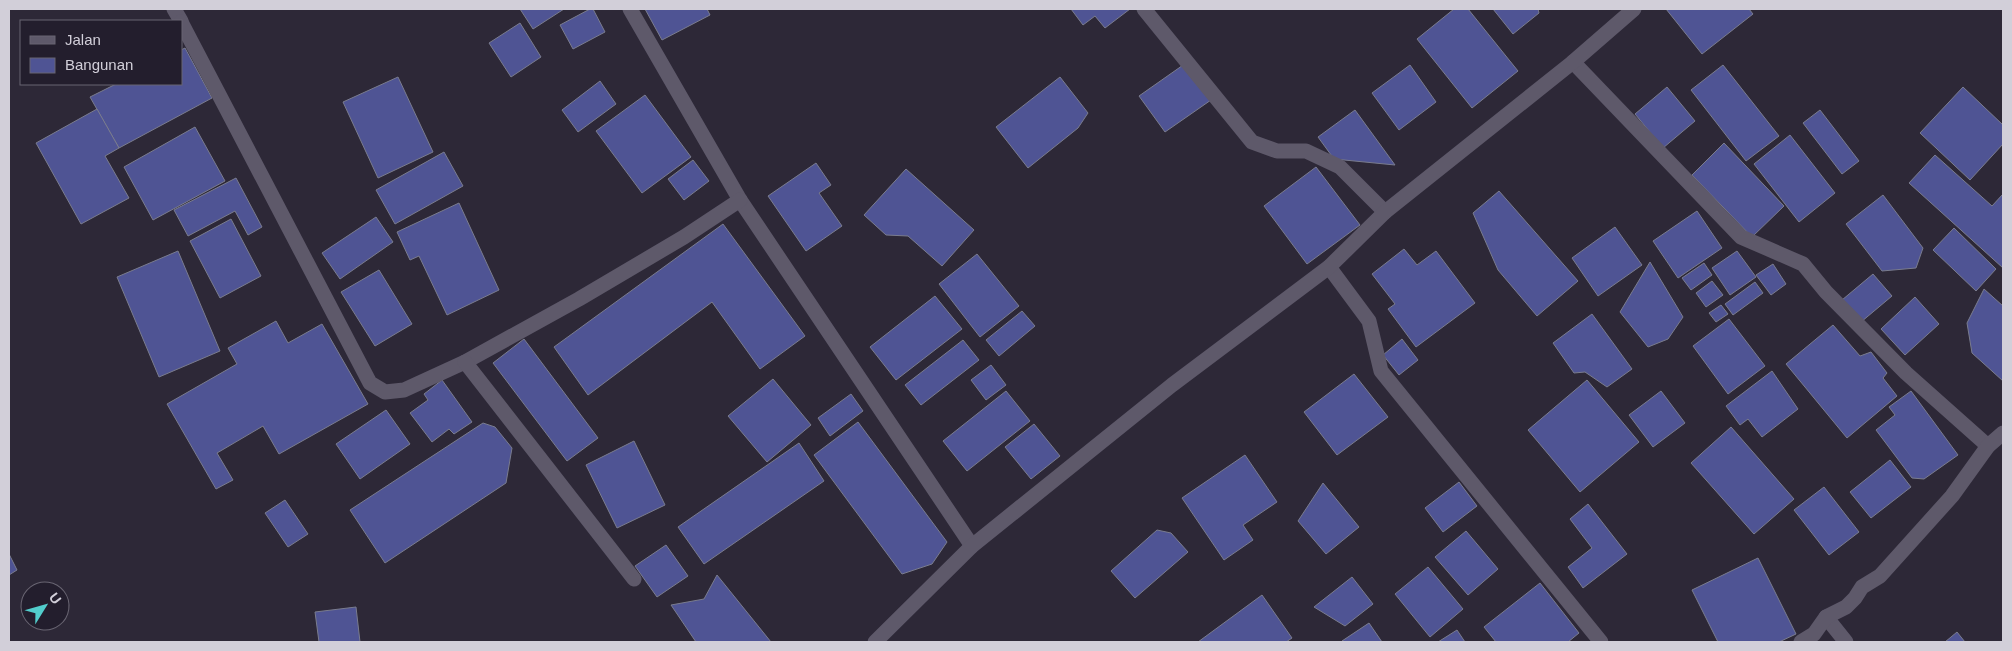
<svg xmlns="http://www.w3.org/2000/svg" width="2012" height="651" font-family="Helvetica,sans-serif">
	<style>
		.building { fill: #4f5494; stroke: #7a7c8e }
		.lines { fill: none; stroke-linecap: round; stroke-linejoin: round }
		.minor { stroke: #5e596a; stroke-width: 15 }
	</style>
	<rect width="100%" height="100%" fill="#2d2837"/>
	<g class="building">
		<path d="M 520,9 L 564,9 L 533,29 Z"/>
		<path d="M 590,9 L 593,9 L 605,32 L 573,49 L 560,25 Z"/>
		<path d="M 645,9 L 707,9 L 710,15 L 662,40 Z"/>
		<path d="M 1071,9 L 1130,9 L 1105,28 L 1095,16 L 1083,25 Z"/>
		<path d="M 1454,9 L 1468,9 L 1518,71 L 1472,108 L 1417,39 Z"/>
		<path d="M 1493,9 L 1538,9 L 1539,13 L 1513,34 Z"/>
		<path d="M 1666,9 L 1749,9 L 1753,14 L 1702,54 Z"/>
		<path d="M 520,23 L 541,57 L 511,77 L 489,43 Z"/>
		<path d="M 185,48 L 212,98 L 119,148 L 90,97 L 116,84 L 181,84 L 181,50 Z"/>
		<path d="M 1186,63 L 1211,100 L 1165,132 L 1139,96 Z"/>
		<path d="M 1410,65 L 1436,102 L 1399,130 L 1372,93 Z"/>
		<path d="M 1723,65 L 1779,136 L 1746,161 L 1691,90 Z"/>
		<path d="M 398,77 L 433,152 L 378,178 L 343,102 Z"/>
		<path d="M 1060,77 L 1088,113 L 1078,128 L 1028,168 L 996,127 Z"/>
		<path d="M 600,81 L 616,104 L 578,132 L 562,110 Z"/>
		<path d="M 1667,87 L 1695,121 L 1663,148 L 1635,114 Z"/>
		<path d="M 1963,87 L 2003,125 L 2003,144 L 1970,180 L 1920,133 Z"/>
		<path d="M 645,95 L 691,157 L 642,193 L 596,131 Z"/>
		<path d="M 97,109 L 119,148 L 105,156 L 129,198 L 81,224 L 36,143 Z"/>
		<path d="M 1355,110 L 1395,165 L 1334,159 L 1318,137 Z"/>
		<path d="M 1820,110 L 1859,161 L 1842,174 L 1803,123 Z"/>
		<path d="M 195,127 L 225,181 L 153,220 L 124,167 Z"/>
		<path d="M 1790,135 L 1835,193 L 1799,222 L 1754,164 Z"/>
		<path d="M 1724,143 L 1784,206 L 1752,237 L 1692,175 Z"/>
		<path d="M 444,152 L 463,186 L 395,224 L 376,190 Z"/>
		<path d="M 1935,155 L 1992,206 L 2003,194 L 2003,268 L 1909,183 Z"/>
		<path d="M 693,160 L 709,181 L 684,200 L 668,179 Z"/>
		<path d="M 816,163 L 831,185 L 819,193 L 842,226 L 806,251 L 768,196 Z"/>
		<path d="M 1316,167 L 1360,225 L 1307,264 L 1264,206 Z"/>
		<path d="M 906,169 L 974,230 L 942,266 L 908,236 L 886,235 L 864,215 Z"/>
		<path d="M 236,178 L 262,227 L 248,235 L 235,211 L 188,236 L 174,210 Z"/>
		<path d="M 1499,191 L 1578,281 L 1537,316 L 1498,270 L 1473,213 Z"/>
		<path d="M 1883,195 L 1923,248 L 1916,268 L 1882,271 L 1846,224 Z"/>
		<path d="M 459,203 L 499,290 L 447,315 L 419,256 L 410,260 L 397,232 Z"/>
		<path d="M 1697,211 L 1722,248 L 1678,278 L 1653,241 Z"/>
		<path d="M 376,217 L 393,242 L 340,279 L 322,253 Z"/>
		<path d="M 231,219 L 261,276 L 220,298 L 190,241 Z"/>
		<path d="M 723,224 L 805,336 L 760,369 L 712,302 L 588,395 L 554,347 Z"/>
		<path d="M 1615,227 L 1642,265 L 1598,296 L 1572,258 Z"/>
		<path d="M 1954,228 L 1996,269 L 1976,291 L 1933,250 Z"/>
		<path d="M 1404,249 L 1417,265 L 1436,251 L 1475,303 L 1416,347 L 1388,309 L 1395,304 L 1372,274 Z"/>
		<path d="M 178,251 L 220,351 L 159,377 L 117,277 Z"/>
		<path d="M 1737,251 L 1756,277 L 1730,295 L 1712,268 Z"/>
		<path d="M 977,254 L 1019,306 L 980,337 L 939,284 Z"/>
		<path d="M 1650,262 L 1683,317 L 1668,339 L 1648,347 L 1620,312 Z"/>
		<path d="M 1704,263 L 1712,275 L 1691,290 L 1682,278 Z"/>
		<path d="M 1773,264 L 1786,284 L 1771,295 L 1756,275 Z"/>
		<path d="M 379,270 L 412,324 L 375,346 L 341,292 Z"/>
		<path d="M 1873,274 L 1892,296 L 1861,322 L 1842,300 Z"/>
		<path d="M 1712,281 L 1723,295 L 1706,307 L 1696,293 Z"/>
		<path d="M 1755,282 L 1763,293 L 1733,315 L 1725,304 Z"/>
		<path d="M 1984,289 L 2003,306 L 2003,381 L 1972,353 L 1967,323 Z"/>
		<path d="M 935,296 L 962,329 L 896,380 L 870,347 Z"/>
		<path d="M 1915,297 L 1939,324 L 1905,355 L 1881,329 Z"/>
		<path d="M 1721,305 L 1728,314 L 1716,322 L 1709,313 Z"/>
		<path d="M 1022,311 L 1035,326 L 999,356 L 986,340 Z"/>
		<path d="M 1592,314 L 1632,369 L 1607,387 L 1585,372 L 1574,373 L 1553,343 Z"/>
		<path d="M 1729,319 L 1765,366 L 1728,394 L 1693,346 Z"/>
		<path d="M 276,321 L 288,343 L 322,324 L 368,404 L 279,454 L 263,426 L 217,453 L 233,480 L 216,489 L 167,404 L 237,364 L 228,348 Z"/>
		<path d="M 1833,325 L 1860,356 L 1871,352 L 1887,373 L 1883,378 L 1897,396 L 1847,438 L 1786,364 Z"/>
		<path d="M 524,339 L 598,438 L 567,461 L 493,363 Z"/>
		<path d="M 1402,339 L 1418,360 L 1399,375 L 1383,355 Z"/>
		<path d="M 963,340 L 979,360 L 921,405 L 905,385 Z"/>
		<path d="M 991,365 L 1006,385 L 986,400 L 971,380 Z"/>
		<path d="M 1772,371 L 1798,409 L 1762,437 L 1748,419 L 1740,425 L 1726,406 Z"/>
		<path d="M 1354,374 L 1388,417 L 1337,455 L 1304,412 Z"/>
		<path d="M 773,379 L 811,425 L 767,462 L 728,416 Z"/>
		<path d="M 442,380 L 472,422 L 454,434 L 449,429 L 432,442 L 410,413 L 428,400 L 424,394 Z"/>
		<path d="M 1587,380 L 1639,442 L 1580,492 L 1528,430 Z"/>
		<path d="M 1006,391 L 1030,421 L 967,471 L 943,441 Z"/>
		<path d="M 1661,391 L 1685,423 L 1653,447 L 1629,415 Z"/>
		<path d="M 1911,391 L 1958,455 L 1924,479 L 1912,478 L 1876,430 L 1895,415 L 1889,407 Z"/>
		<path d="M 851,394 L 863,411 L 830,436 L 818,418 Z"/>
		<path d="M 386,410 L 410,444 L 360,479 L 336,444 Z"/>
		<path d="M 858,422 L 947,542 L 932,564 L 902,574 L 814,455 Z"/>
		<path d="M 483,423 L 495,427 L 512,448 L 506,483 L 385,563 L 350,510 Z"/>
		<path d="M 1034,424 L 1060,456 L 1031,479 L 1005,447 Z"/>
		<path d="M 1731,427 L 1794,499 L 1754,534 L 1691,463 Z"/>
		<path d="M 634,441 L 665,505 L 617,528 L 586,465 Z"/>
		<path d="M 799,443 L 824,481 L 704,564 L 678,527 Z"/>
		<path d="M 1245,455 L 1277,502 L 1243,525 L 1253,540 L 1224,560 L 1182,498 Z"/>
		<path d="M 1890,460 L 1911,487 L 1871,518 L 1850,492 Z"/>
		<path d="M 1459,482 L 1477,506 L 1443,532 L 1425,508 Z"/>
		<path d="M 1323,483 L 1359,527 L 1326,554 L 1298,521 Z"/>
		<path d="M 1824,487 L 1859,532 L 1829,555 L 1794,510 Z"/>
		<path d="M 285,500 L 308,534 L 288,547 L 265,513 Z"/>
		<path d="M 1588,504 L 1627,554 L 1583,588 L 1568,567 L 1592,548 L 1570,519 Z"/>
		<path d="M 1157,530 L 1171,533 L 1188,552 L 1135,598 L 1111,571 Z"/>
		<path d="M 1466,531 L 1498,569 L 1468,595 L 1435,557 Z"/>
		<path d="M 666,545 L 688,576 L 657,597 L 635,566 Z"/>
		<path d="M 9,554 L 17,570 L 9,575 Z"/>
		<path d="M 1758,558 L 1796,634 L 1779,642 L 1718,642 L 1692,590 Z"/>
		<path d="M 1428,567 L 1463,609 L 1430,637 L 1395,594 Z"/>
		<path d="M 717,575 L 771,642 L 696,642 L 671,605 L 704,599 Z"/>
		<path d="M 1352,577 L 1373,604 L 1345,626 L 1314,607 Z"/>
		<path d="M 1540,583 L 1579,633 L 1568,642 L 1496,642 L 1484,627 Z"/>
		<path d="M 1262,595 L 1292,638 L 1286,642 L 1198,642 Z"/>
		<path d="M 356,607 L 360,642 L 319,642 L 315,612 Z"/>
		<path d="M 1369,623 L 1382,642 L 1343,642 L 1342,641 Z"/>
		<path d="M 1457,630 L 1465,642 L 1438,642 Z"/>
		<path d="M 1957,632 L 1965,642 L 1945,642 Z"/>
	</g>
	<g class="lines">
		<g class="minor">
			<path d="M 174,9 L 181,21"/>
			<path d="M 630,9 L 740,200 L 972,546"/>
			<path d="M 1144,9 L 1252,142 L 1277,151 L 1306,151 L 1340,167 L 1385,212"/>
			<path d="M 181,22 L 370,383 L 385,392 L 404,390 L 465,362 L 579,299 L 684,237 L 740,200"/>
			<path d="M 1573,62 L 1741,237 L 1803,264 L 1826,292 L 1906,373 L 1988,446"/>
			<path d="M 1329,267 L 1369,321 L 1381,371 L 1601,642"/>
			<path d="M 465,362 L 634,579"/>
			<path d="M 1826,617 L 1846,642"/>
			<path d="M 875,642 L 972,546 L 1172,385 L 1329,267 L 1385,212 L 1573,62 L 1634,9"/>
			<path d="M 1801,642 L 1814,634 L 1826,617 L 1846,607 L 1855,598 L 1862,587 L 1880,576 L 1952,496 L 1988,446 L 2003,433"/>
		</g>
	</g>
	<rect width="2012" height="651" fill="none" stroke="#d2cfd9" stroke-width="20"/>
	<rect x="20" y="20" width="162" height="65" fill="#231e2d" stroke="#696572"/>
	<rect x="30" y="36" width="25" height="8" fill="#5e596a" stroke="#696572"/>
	<text x="65" y="45" font-size="15" fill="#d2cfd9">Jalan</text>
	<rect x="30" y="58" width="25" height="15" fill="#4f5494" stroke="#696572"/>
	<text x="65" y="70" font-size="15" fill="#d2cfd9">Bangunan</text>
	<g transform="translate(45 606) rotate(53)"><circle r="24" fill="#231e2d" stroke="#696572"/>
	<path d="M0-4L9 19L0 12L-9 19Z" fill="#52cdcc"/>
	<text y="-8" font-size="14" font-weight="bold" text-anchor="middle" fill="#d2cfd9">U</text>
	</g>
</svg>
